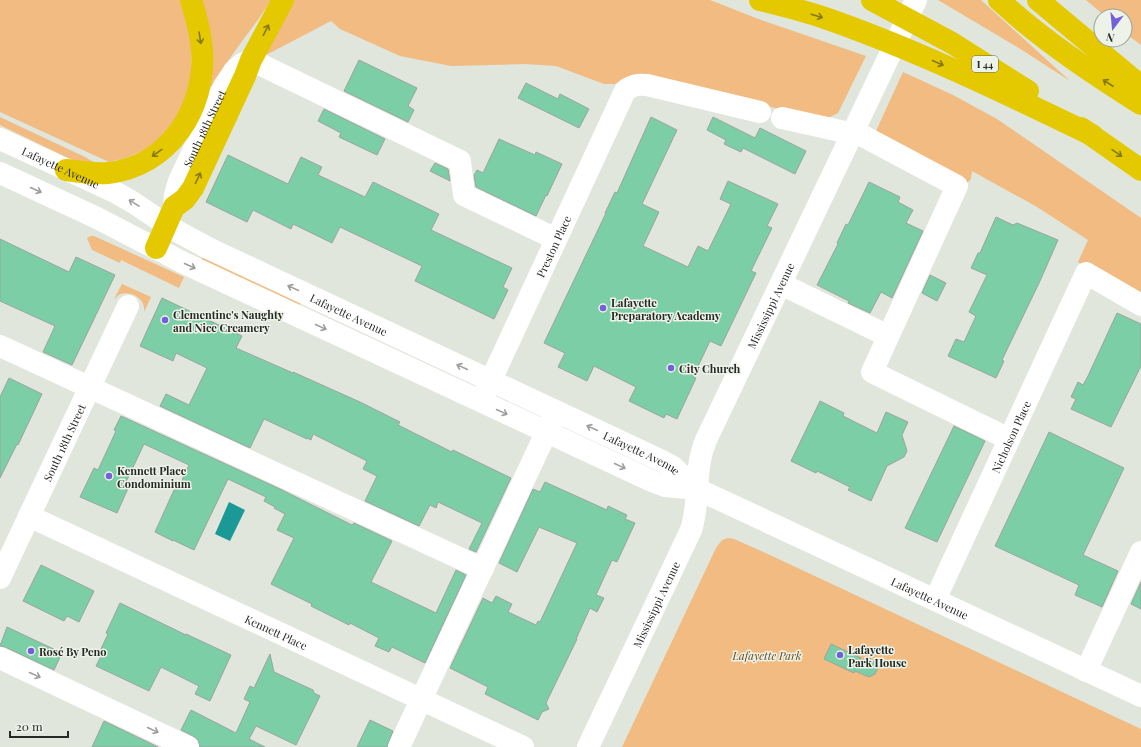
<svg xmlns="http://www.w3.org/2000/svg" width="1141" height="747" font-family="'Playfair Display',serif">
	<style>
		.green { fill: #f1bb81 }
		.water { fill: #1b9997 }
		.building { fill: #7bcea5; stroke: #9aa59e }
		.lines { fill: none; stroke-linecap: round; stroke-linejoin: round }
		.minor { stroke: #fff; stroke-width: 22 }
		.highway { stroke: #e4c800; stroke-width: 22 }
		.oneway { stroke: #867812 }
		.oneway2 { stroke: #9e9f9d }
		.poi-dot { fill: #725fd9; stroke: #edf3e8; stroke-width: 1.5 }
		.labels { text-anchor: middle; dominant-baseline: central; stroke-width: 3; stroke-linejoin: round; paint-order: stroke }
		.shield { fill: #edf3e8; stroke: #626660; stroke-width: 1 }
		.shield-label { font-size: 10px; font-weight: bold; fill: #272925 }
		.street-label { font-size: 11px; fill: #272925; stroke: #edf3e8 }
		.poi-label { font-size: 11px; font-weight: bold; fill: #272925; stroke: #edf3e8; text-anchor: start }
		.park-label { font-size: 11px; font-style: italic; fill: #694416; stroke: #edf3e8 }
	</style>
	<rect width="100%" height="100%" fill="#e0e6db"/>
	<g class="green">
		<path d="M 0,0 L 184,0 L 191,38 L 191,84 L 178,117 L 157,141 L 142,151 L 126,158 L 109,162 L 0,112 Z"/>
		<path d="M 200,0 L 271,0 C 253,30 228,55 213,87 L 209,85 Z"/>
		<path d="M 293,0 L 710,0 L 761,20 L 866,56 L 838,113 L 828,118 L 808,116 L 648,77 L 631,76 L 622,79 L 615,84 L 604,84 L 556,66 L 525,64 L 451,66 L 400,56 L 340,29 L 331,21 L 266,55 Z"/>
		<path d="M 938,0 L 981,0 L 1070,81 L 1022,50 Z"/>
		<path d="M 1086,0 L 1141,0 L 1141,45 L 1125,33 L 1125,16 L 1105,16 Z"/>
		<path d="M 903,72 L 953,95 L 997,119 L 1141,218 L 1141,299 L 1078,262 L 1088,240 L 1037,207 L 972,171 L 971,179 L 966,184 L 876,131 Z"/>
		<path d="M 0,117 L 85,157 L 97,164 L 72,160 L 0,125 Z"/>
		<path d="M 91,236 L 94,236 L 184,277 L 179,288 L 121,260 L 120,263 L 92,250 L 87,238 Z"/>
		<path d="M 204,254 L 301,301 L 300,306 L 199,264 Z"/>
		<path d="M 122,284 L 151,297 L 144,312 C 146,299 132,291 120,294 L 114,299 Z"/>
		<path d="M 728,538 L 734,539 L 770,555 L 1141,729 L 1141,747 L 622,747 L 716,548 L 722,540 Z"/>
	</g>
	<path class="water" d="M 229,502 L 245,510 L 230,541 L 215,534 Z"/>
	<g class="building">
		<path d="M 359,60 L 417,88 L 408,106 L 414,110 L 408,122 L 344,91 Z"/>
		<path d="M 526,83 L 558,99 L 560,94 L 589,109 L 579,128 L 518,98 Z"/>
		<path d="M 324,109 L 385,139 L 377,155 L 339,137 L 341,133 L 318,121 Z"/>
		<path d="M 651,117 L 677,130 L 642,204 L 659,212 L 643,246 L 688,267 L 698,246 L 708,251 L 731,204 L 720,199 L 728,181 L 778,204 L 767,226 L 772,228 L 751,271 L 756,273 L 721,346 L 710,341 L 693,377 L 696,378 L 677,419 L 666,414 L 664,418 L 629,401 L 636,387 L 594,366 L 587,381 L 558,367 L 565,353 L 544,343 L 606,213 L 605,213 L 615,192 L 617,193 Z"/>
		<path d="M 713,117 L 755,138 L 760,128 L 806,151 L 795,174 L 743,148 L 741,152 L 724,144 L 726,140 L 707,130 Z"/>
		<path d="M 499,139 L 535,155 L 536,152 L 562,164 L 547,196 L 546,195 L 536,216 L 476,187 L 474,175 L 477,170 L 483,173 Z"/>
		<path d="M 228,155 L 288,184 L 301,157 L 322,167 L 318,175 L 365,197 L 373,182 L 439,214 L 431,230 L 512,268 L 503,287 L 508,290 L 494,319 L 415,281 L 422,266 L 340,227 L 332,243 L 293,224 L 291,229 L 253,210 L 247,222 L 206,202 Z"/>
		<path d="M 435,163 L 448,169 L 450,181 L 430,171 Z"/>
		<path d="M 869,182 L 900,197 L 898,202 L 913,210 L 906,223 L 923,231 L 892,298 L 881,292 L 870,313 L 848,303 L 849,301 L 817,285 L 838,244 L 837,243 L 846,224 L 848,225 Z"/>
		<path d="M 996,217 L 1013,225 L 1017,223 L 1058,240 L 1040,281 L 1002,360 L 1004,361 L 996,378 L 948,356 L 956,339 L 964,342 L 976,316 L 969,312 L 987,275 L 971,268 L 978,253 L 980,253 Z"/>
		<path d="M 0,239 L 69,272 L 76,257 L 115,275 L 72,365 L 43,352 L 55,326 L 0,301 Z"/>
		<path d="M 930,275 L 946,283 L 937,301 L 922,293 Z"/>
		<path d="M 162,298 L 242,336 L 236,348 L 293,373 L 293,372 L 360,402 L 400,422 L 398,425 L 452,452 L 453,450 L 511,478 L 476,552 L 469,549 L 482,523 L 438,502 L 436,508 L 430,505 L 419,526 L 365,501 L 377,476 L 363,469 L 367,461 L 313,434 L 311,440 L 307,438 L 307,439 L 264,419 L 250,448 L 160,406 L 166,394 L 189,405 L 207,368 L 176,353 L 173,361 L 140,346 Z"/>
		<path d="M 1117,313 L 1141,324 L 1141,366 L 1111,427 L 1071,409 L 1076,399 L 1071,397 L 1078,382 L 1083,385 L 1088,376 Z"/>
		<path d="M 9,378 L 42,394 L 18,445 L 17,444 L 0,478 L 0,397 Z"/>
		<path d="M 820,401 L 844,413 L 843,416 L 877,433 L 886,412 L 908,422 L 902,435 L 907,451 L 904,457 L 887,466 L 871,501 L 848,490 L 850,487 L 817,471 L 816,473 L 791,461 Z"/>
		<path d="M 121,416 L 280,489 L 352,525 L 354,523 L 392,541 L 371,582 L 436,613 L 456,570 L 466,575 L 425,663 L 392,647 L 389,652 L 375,646 L 379,638 L 350,623 L 349,625 L 311,606 L 312,604 L 271,584 L 294,538 L 277,530 L 285,514 L 274,508 L 275,507 L 264,501 L 266,497 L 228,479 L 194,550 L 173,540 L 173,541 L 155,532 L 174,490 L 178,489 L 189,465 L 144,444 L 126,482 L 130,484 L 117,513 L 80,497 L 94,468 L 98,470 L 116,431 L 114,430 Z"/>
		<path d="M 954,426 L 985,441 L 937,542 L 905,528 Z"/>
		<path d="M 1049,432 L 1124,468 L 1083,555 L 1118,571 L 1102,607 L 1075,595 L 1079,585 L 995,546 Z"/>
		<path d="M 545,482 L 607,510 L 608,506 L 627,515 L 625,519 L 635,523 L 617,562 L 612,560 L 596,595 L 604,598 L 597,612 L 590,608 L 576,639 L 577,639 L 546,703 L 549,709 L 542,712 L 538,720 L 485,694 L 488,687 L 450,668 L 483,598 L 492,603 L 496,596 L 512,604 L 508,612 L 536,625 L 538,621 L 540,622 L 577,543 L 539,527 L 517,572 L 499,563 L 533,489 L 540,492 Z"/>
		<path d="M 41,565 L 94,591 L 79,622 L 67,616 L 64,621 L 23,601 Z"/>
		<path d="M 1141,582 L 1141,609 L 1131,604 Z"/>
		<path d="M 120,603 L 186,635 L 186,634 L 231,655 L 210,701 L 195,694 L 199,686 L 161,667 L 149,691 L 96,666 L 102,654 L 100,651 L 108,634 L 106,633 Z"/>
		<path d="M 7,627 L 62,653 L 54,670 L 5,647 L 0,646 Z"/>
		<path d="M 831,644 L 861,658 L 860,660 L 869,658 L 875,662 L 878,668 L 875,674 L 869,677 L 855,671 L 854,673 L 824,659 Z"/>
		<path d="M 270,654 L 274,672 L 313,690 L 314,693 L 320,696 L 296,745 L 256,726 L 249,739 L 265,747 L 200,747 L 198,740 L 193,736 L 181,730 L 191,710 L 236,733 L 250,702 L 244,699 L 250,686 L 254,688 Z"/>
		<path d="M 370,720 L 393,731 L 387,747 L 357,747 Z"/>
		<path d="M 104,721 L 158,747 L 92,747 Z"/>
	</g>
	<g class="lines">
		<g class="minor">
			<path d="M 782,118 L 863,136 L 957,186 L 872,372 L 1009,439"/>
			<path id="s1" d="M 0,139 L 115,192 L 134,203 L 171,228 L 208,248 L 662,461 L 673,467 L 697,489 L 1141,696"/>
			<path d="M 0,173 L 95,217 L 184,263 L 654,482 L 665,486 L 697,489"/>
			<path id="s2" d="M 174,207 L 175,195 L 179,181 L 224,86 L 234,71 L 242,64 L 251,60 L 460,161 L 464,195 L 556,239"/>
			<path d="M 781,284 L 888,336"/>
			<path d="M 0,346 L 483,569"/>
			<path id="s3" d="M 485,393 L 625,91 C 632,85 638,84 647,85 L 760,112"/>
			<path id="s4" d="M 29,516 L 523,747"/>
			<path id="s5" d="M 0,578 L 128,306"/>
			<path id="s6" d="M 935,600 L 1086,273 L 1141,305"/>
			<path d="M 0,658 L 188,747"/>
			<path d="M 1086,671 L 1141,552"/>
			<path d="M 399,747 L 552,420"/>
			<path id="s7" d="M 588,747 L 691,530 C 701,499 693,471 706,440 L 916,0"/>
		</g>
		<g class="highway">
			<path d="M 760,0 C 780,5 800,10 819,16 C 913,48 1003,92 1092,135"/>
			<path d="M 872,0 L 952,43 L 1028,91"/>
			<path d="M 999,0 C 1041,39 1092,73 1141,104"/>
			<path d="M 1038,0 L 1141,86"/>
			<path d="M 1081,128 L 1141,170"/>
			<path d="M 66,170 C 80,172 94,174 108,173 C 169,166 206,109 202,51 C 201,34 196,16 191,0"/>
			<path d="M 156,248 L 174,207 L 185,199 L 193,188 L 245,76 L 251,60 L 283,0"/>
		</g>
	</g>
	<defs><path id="oneway-shaft" d="M-6 0H5M1.5-3L5.5 0L1.5 3" fill="none" stroke-width="1.6" stroke-linecap="round" stroke-linejoin="round"/></defs>
	<g class="oneway">
		<use href="#oneway-shaft" transform="translate(817 16) rotate(17)"/>
		<use href="#oneway-shaft" transform="translate(266 30) rotate(-63)"/>
		<use href="#oneway-shaft" transform="translate(200 38) rotate(81)"/>
		<use href="#oneway-shaft" transform="translate(938 63) rotate(24)"/>
		<use href="#oneway-shaft" transform="translate(1108 83) rotate(-147)"/>
		<use href="#oneway-shaft" transform="translate(157 153) rotate(144)"/>
		<use href="#oneway-shaft" transform="translate(1117 153) rotate(35)"/>
		<use href="#oneway-shaft" transform="translate(198 178) rotate(-65)"/>
	</g>
	<g class="oneway2">
		<use href="#oneway-shaft" transform="translate(36 190) rotate(24)"/>
		<use href="#oneway-shaft" transform="translate(134 203) rotate(-149)"/>
		<use href="#oneway-shaft" transform="translate(190 266) rotate(24)"/>
		<use href="#oneway-shaft" transform="translate(293 288) rotate(-155)"/>
		<use href="#oneway-shaft" transform="translate(321 327) rotate(25)"/>
		<use href="#oneway-shaft" transform="translate(462 367) rotate(-155)"/>
		<use href="#oneway-shaft" transform="translate(502 412) rotate(25)"/>
		<use href="#oneway-shaft" transform="translate(592 428) rotate(-155)"/>
		<use href="#oneway-shaft" transform="translate(620 466) rotate(25)"/>
		<use href="#oneway-shaft" transform="translate(35 675) rotate(25)"/>
		<use href="#oneway-shaft" transform="translate(153 730) rotate(25)"/>
	</g>
	<g class="poi-dot">
		<circle cx="603" cy="308" r="4"/>
		<circle cx="165" cy="320" r="4"/>
		<circle cx="671" cy="368" r="4"/>
		<circle cx="109" cy="476" r="4"/>
		<circle cx="31" cy="651" r="4"/>
		<circle cx="840" cy="655" r="4"/>
	</g>
	<g class="labels">
		<rect class="shield" x="972" y="56" width="26" height="16" rx="3"/>
		<g class="shield-label">
			<text x="985" y="64">I 44</text>
		</g>
		<g class="street-label">
			<text stroke="none"><textPath href="#s2" startOffset="85">South 18th Street</textPath></text>
			<text stroke="none"><textPath href="#s1" startOffset="67">Lafayette Avenue</textPath></text>
			<text stroke="none"><textPath href="#s3" startOffset="162">Preston Place</textPath></text>
			<text stroke="none"><textPath href="#s7" startOffset="481">Mississippi Avenue</textPath></text>
			<text stroke="none"><textPath href="#s1" startOffset="391">Lafayette Avenue</textPath></text>
			<text stroke="none"><textPath href="#s6" startOffset="180">Nicholson Place</textPath></text>
			<text stroke="none"><textPath href="#s5" startOffset="150">South 18th Street</textPath></text>
			<text stroke="none"><textPath href="#s1" startOffset="715">Lafayette Avenue</textPath></text>
			<text stroke="none"><textPath href="#s1" startOffset="1039">Lafayette Avenue</textPath></text>
			<text stroke="none"><textPath href="#s7" startOffset="158">Mississippi Avenue</textPath></text>
			<text stroke="none"><textPath href="#s4" startOffset="273">Kennett Place</textPath></text>
		</g>
		<g class="poi-label">
			<text x="611" y="302">Lafayette<tspan x="611" dy="13">Preparatory Academy</tspan></text>
			<text x="173" y="314">Clementine's Naughty<tspan x="173" dy="13">and Nice Creamery</tspan></text>
			<text x="679" y="368">City Church</text>
			<text x="117" y="470">Kennett Place<tspan x="117" dy="13">Condominium</tspan></text>
			<text x="848" y="649">Lafayette<tspan x="848" dy="13">Park House</tspan></text>
			<text x="39" y="651">Rosé By Peno</text>
		</g>
		<g class="park-label">
			<text x="767" y="655">Lafayette Park</text>
		</g>
	</g>
	<g transform="translate(1113 28) rotate(196)"><circle r="19" fill="#edf3e8" stroke="#9ea29a"/>
	<path d="M0-3L7 15L0 10L-7 15Z" fill="#725fd9"/>
	<text y="-6" font-size="11" font-weight="bold" text-anchor="middle" fill="#272925">N</text>
	</g>
	<path d="M10 731v6h58v-6" fill="none" stroke="#272925" stroke-width="2"/>
	<text x="16" y="731" font-size="12" fill="#272925" stroke="#edf3e8" stroke-width="3" paint-order="stroke">20 m</text>
</svg>
